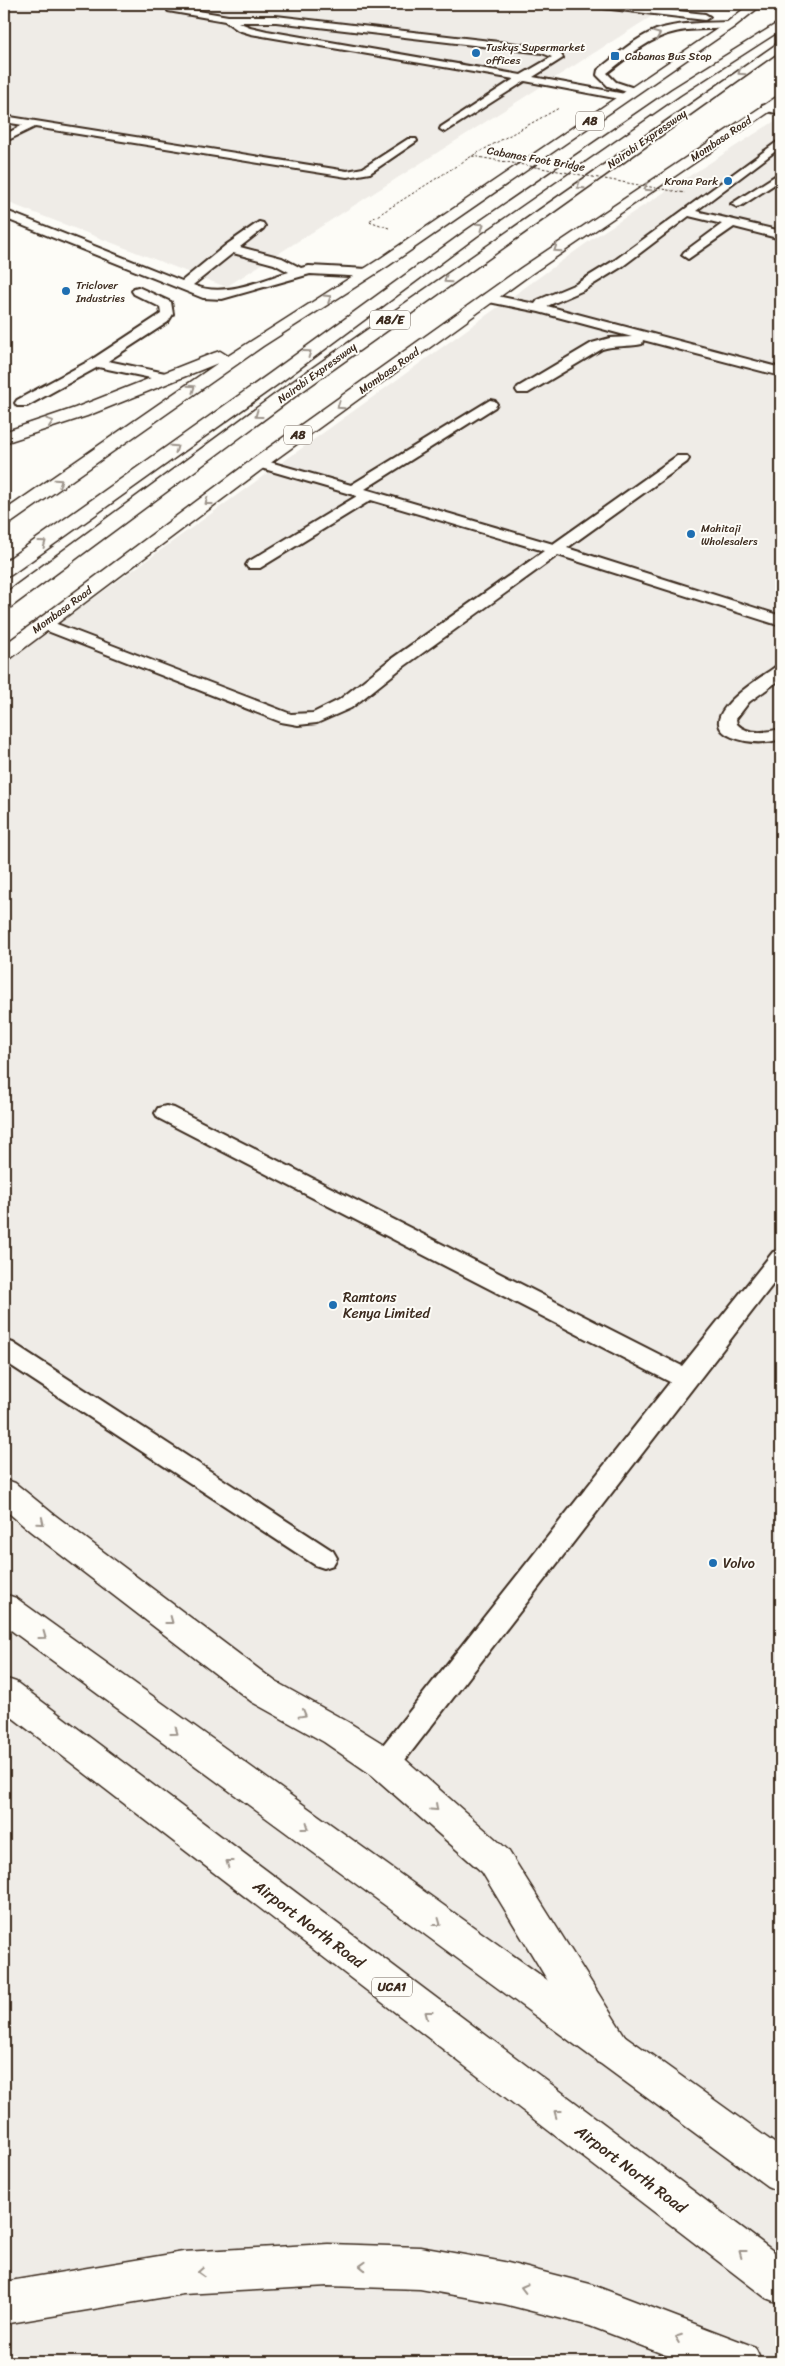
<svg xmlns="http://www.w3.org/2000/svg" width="785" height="2366" font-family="Sriracha,sans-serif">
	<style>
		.built { fill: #efece7 }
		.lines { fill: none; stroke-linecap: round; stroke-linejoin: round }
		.lane-casing { stroke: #3b2a1e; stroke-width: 4 }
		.primary-casing { stroke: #3b2a1e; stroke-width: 3 }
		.highway-casing { stroke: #3b2a1e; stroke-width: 3 }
		.path { stroke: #3b2a1e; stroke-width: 1; stroke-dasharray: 2.5 2; stroke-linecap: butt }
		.lane { fill: #fdfcf7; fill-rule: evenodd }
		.primary { fill: #fdfcf7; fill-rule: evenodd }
		.highway { fill: #fdfcf7; fill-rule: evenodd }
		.path-bridge { stroke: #3b2a1e; stroke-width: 1; stroke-dasharray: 2.5 2; stroke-linecap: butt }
		.oneway { stroke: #9c938a }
		.poi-dot { fill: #1f6fb2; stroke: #fdfcf7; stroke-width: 2 }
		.labels { text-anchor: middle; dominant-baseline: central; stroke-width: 4; stroke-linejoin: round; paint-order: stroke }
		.far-poi-label { font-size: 11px; fill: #3b2a1e; stroke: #fdfcf7; text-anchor: start }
		.far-street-label { font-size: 11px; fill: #3b2a1e; stroke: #fdfcf7 }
		.shield { fill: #fdfcf7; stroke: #75695f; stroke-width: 1 }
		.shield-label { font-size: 12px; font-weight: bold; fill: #3b2a1e }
		.poi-label { font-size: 14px; fill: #3b2a1e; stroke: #fdfcf7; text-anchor: start }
		.near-street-label { font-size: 16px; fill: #3b2a1e; stroke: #fdfcf7 }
	</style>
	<rect width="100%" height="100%" fill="#fdfcf7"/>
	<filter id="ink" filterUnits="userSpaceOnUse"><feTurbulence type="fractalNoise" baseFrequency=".02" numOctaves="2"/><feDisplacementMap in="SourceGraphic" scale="10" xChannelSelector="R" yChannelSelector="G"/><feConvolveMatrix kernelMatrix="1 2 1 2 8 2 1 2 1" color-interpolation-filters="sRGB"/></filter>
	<g filter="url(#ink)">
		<g class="built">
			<path d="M 4,4 L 671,4 L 226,287 L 4,201 Z"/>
			<path d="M 781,117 L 781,2362 L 4,2362 L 4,663 L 595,237 Z"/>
		</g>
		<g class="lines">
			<g class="lane-casing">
				<g id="lane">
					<path d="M 175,4 L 187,4 L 181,8 L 228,16 L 276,16 L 542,47 L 559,51 L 563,58 L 533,77 L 625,94 L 630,97 L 625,100 L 525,81 L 445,132 L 440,129 L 441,127 L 514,79 L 251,34 L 238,30 L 225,21 L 168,11 L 168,7 ZM 238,22 L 276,22 L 542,53 L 552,57 L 521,75 L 267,31 L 250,27 Z"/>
					<path d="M 589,4 L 616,4 L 705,14 L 710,17 L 705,20 L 594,7 Z"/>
					<path d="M 730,22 L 735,25 L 733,27 C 719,30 702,28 687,30 C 654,33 632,54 607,73 L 616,82 L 634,88 L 634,92 L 630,93 L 608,86 L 597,75 L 598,70 C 616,56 635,38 656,30 C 679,22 706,23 730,22 Z"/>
					<path d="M 766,105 L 781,108 L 781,114 L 762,110 L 762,106 Z"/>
					<path d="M 4,116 L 347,171 L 363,168 L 408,139 L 416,139 L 417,141 L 370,173 L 347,177 L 35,127 L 4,142 L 4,135 L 23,125 L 4,122 Z"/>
					<path d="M 781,139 L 781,147 L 696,211 L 781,231 L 781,239 L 734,227 L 688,259 L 682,255 L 684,252 L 722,224 L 689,216 L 623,266 L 584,290 L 547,306 L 781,368 L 781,376 L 643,340 L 642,344 C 628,347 615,345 602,349 L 528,393 L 518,393 L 516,390 L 518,387 L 592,343 L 610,338 L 632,337 L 539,312 L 484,301 L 482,298 L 484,295 L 488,294 L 535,304 L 538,300 L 576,284 L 615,260 Z"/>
					<path d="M 778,174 L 781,174 L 781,180 L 741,206 L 737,207 L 731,204 Z"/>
					<path d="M 4,210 L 182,281 L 226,245 L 259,222 L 263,223 L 265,226 L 263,229 L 240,247 L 282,258 L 301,268 L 309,266 L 368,269 L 374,273 L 368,277 L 310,274 L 222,299 L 203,298 L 4,218 ZM 233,253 L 274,264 L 289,272 C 258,281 224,298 193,285 Z"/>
					<path d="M 138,287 L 171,302 L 173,314 L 168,322 L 108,361 L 170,374 L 172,377 L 170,380 L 165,381 L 98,367 L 27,406 L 17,406 L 15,403 L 17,400 L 91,360 L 158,316 L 161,314 L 160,307 L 134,294 L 132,291 L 134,288 Z"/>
					<path d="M 490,400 L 495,401 L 497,404 L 495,407 L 365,489 L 553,544 L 677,456 L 687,456 L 689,459 L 687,462 L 567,548 L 781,616 L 781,626 L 558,555 L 399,670 L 351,708 L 317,723 L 298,725 L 281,722 L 37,627 L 35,624 L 37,621 L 49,621 L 291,714 L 313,713 L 339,700 L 387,662 L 544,551 L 371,500 L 260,568 L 248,568 L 246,565 L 248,562 L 357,496 L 254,466 L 252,463 L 259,459 L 351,485 Z"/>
					<path d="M 781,666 L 781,679 L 749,702 L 736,719 L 737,724 C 749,736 767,732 781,729 L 781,739 C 765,744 747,743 732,737 C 690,719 761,678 775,667 Z"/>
					<path d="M 166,1106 L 174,1108 L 682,1366 L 773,1252 L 781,1250 L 781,1274 L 395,1773 L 385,1776 L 375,1773 L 371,1764 L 375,1755 L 670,1382 L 158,1118 L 155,1113 L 158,1108 Z"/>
					<path d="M 4,1340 L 13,1343 L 333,1551 L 337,1558 L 333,1565 L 324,1568 L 315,1565 L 4,1361 Z"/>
				</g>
			</g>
			<g class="primary-casing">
				<g id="primary">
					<path d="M 4,1594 L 16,1598 L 781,2148 L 781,2192 L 767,2186 L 4,1625 Z"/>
					<path d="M 4,1678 L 16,1682 L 781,2257 L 781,2304 L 766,2298 L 4,1711 Z"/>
				</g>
			</g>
			<g class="highway-casing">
				<g id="highway">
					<path d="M 750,4 L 763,4 L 734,27 L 388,266 L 263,346 L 11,523 L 4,524 L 4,511 L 218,363 L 87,416 L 4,443 L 4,432 L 75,408 L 214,353 L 220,351 L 228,356 L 378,260 L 726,23 Z"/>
					<path d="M 781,21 L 781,30 L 680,95 L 477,236 L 281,382 L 11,575 L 4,577 L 4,562 L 269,374 L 467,230 L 672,89 Z"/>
					<path d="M 781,41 L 781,50 L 297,395 L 11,607 L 4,609 L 4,594 L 285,387 Z"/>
					<path d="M 781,94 L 781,104 L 531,274 L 265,467 L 11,658 L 4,660 L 4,645 L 253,459 L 521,268 Z"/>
					<path d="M 4,1479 L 15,1483 L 52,1513 L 276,1682 L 348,1722 L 398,1753 L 508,1850 L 625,2036 L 631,2049 L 625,2062 L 611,2067 L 597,2062 L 482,1872 L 372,1775 L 324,1742 L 252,1702 L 30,1531 L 4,1509 Z"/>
					<path d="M 328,2244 L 420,2247 L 504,2262 L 590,2284 L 755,2347 L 762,2362 L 684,2362 L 590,2326 L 504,2304 L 420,2289 L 328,2286 L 183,2294 L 4,2324 L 4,2282 L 183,2252 Z"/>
				</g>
			</g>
			<path class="path" d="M 389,228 L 369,221 L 472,156 L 559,108"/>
			<use href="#lane" class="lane"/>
			<use href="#primary" class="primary"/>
			<use href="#highway" class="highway"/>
			<path class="path-bridge" d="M 472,156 L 685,193"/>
		</g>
		<defs><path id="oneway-chevron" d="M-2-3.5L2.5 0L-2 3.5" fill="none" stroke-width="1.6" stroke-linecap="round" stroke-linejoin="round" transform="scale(1.25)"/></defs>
		<g class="oneway">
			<use href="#oneway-chevron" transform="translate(657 35) rotate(-22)"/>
			<use href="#oneway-chevron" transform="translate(741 72) rotate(145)"/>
			<use href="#oneway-chevron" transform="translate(580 186) rotate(145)"/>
			<use href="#oneway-chevron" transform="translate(647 188) rotate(146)"/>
			<use href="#oneway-chevron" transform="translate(481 226) rotate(-35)"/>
			<use href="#oneway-chevron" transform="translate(557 249) rotate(146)"/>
			<use href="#oneway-chevron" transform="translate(447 280) rotate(145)"/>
			<use href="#oneway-chevron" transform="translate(328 298) rotate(-32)"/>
			<use href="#oneway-chevron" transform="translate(308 353) rotate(-36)"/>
			<use href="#oneway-chevron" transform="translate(192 388) rotate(-35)"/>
			<use href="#oneway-chevron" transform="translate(340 406) rotate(145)"/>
			<use href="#oneway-chevron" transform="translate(258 415) rotate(144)"/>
			<use href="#oneway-chevron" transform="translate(50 422) rotate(-18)"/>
			<use href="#oneway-chevron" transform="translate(175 448) rotate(-35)"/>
			<use href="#oneway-chevron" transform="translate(59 482) rotate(-34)"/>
			<use href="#oneway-chevron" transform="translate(208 502) rotate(143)"/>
			<use href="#oneway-chevron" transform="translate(43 543) rotate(-36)"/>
			<use href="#oneway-chevron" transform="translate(41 1522) rotate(39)"/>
			<use href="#oneway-chevron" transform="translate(170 1621) rotate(37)"/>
			<use href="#oneway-chevron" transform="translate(43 1636) rotate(36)"/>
			<use href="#oneway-chevron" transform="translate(303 1714) rotate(29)"/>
			<use href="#oneway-chevron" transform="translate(175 1732) rotate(36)"/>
			<use href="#oneway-chevron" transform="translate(435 1808) rotate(42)"/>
			<use href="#oneway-chevron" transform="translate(306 1827) rotate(36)"/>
			<use href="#oneway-chevron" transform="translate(229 1863) rotate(-143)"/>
			<use href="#oneway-chevron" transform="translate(438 1923) rotate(36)"/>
			<use href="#oneway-chevron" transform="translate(428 2014) rotate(-143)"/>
			<use href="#oneway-chevron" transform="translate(557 2113) rotate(-143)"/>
			<use href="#oneway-chevron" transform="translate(742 2253) rotate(-143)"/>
			<use href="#oneway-chevron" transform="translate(363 2266) rotate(-178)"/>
			<use href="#oneway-chevron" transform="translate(201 2272) rotate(177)"/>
			<use href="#oneway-chevron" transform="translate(524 2288) rotate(-166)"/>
			<use href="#oneway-chevron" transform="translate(678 2338) rotate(-159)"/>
		</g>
	</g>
	<g class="poi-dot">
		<circle cx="476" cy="53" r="5"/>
		<rect x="610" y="51" width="10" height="10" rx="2.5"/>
		<circle cx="728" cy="181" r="5"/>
		<circle cx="66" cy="291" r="5"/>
		<circle cx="691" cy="534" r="5"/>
		<circle cx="333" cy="1305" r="5"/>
		<circle cx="713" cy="1563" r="5"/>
	</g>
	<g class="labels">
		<g class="far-poi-label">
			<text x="486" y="47">Tuskys Supermarket<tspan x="486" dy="13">offices</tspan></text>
			<text x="625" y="56">Cabanas Bus Stop</text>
			<text x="718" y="181" text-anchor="end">Krona Park</text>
			<text x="76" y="285">Triclover<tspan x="76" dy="13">Industries</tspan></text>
			<text x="701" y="528">Mahitaji<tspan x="701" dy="13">Wholesalers</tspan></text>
		</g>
		<g class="far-street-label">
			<text transform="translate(647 139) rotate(-35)">Nairobi Expressway</text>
			<text transform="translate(721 139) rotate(-34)">Mombasa Road</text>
			<text transform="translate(536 159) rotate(10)">Cabanas Foot Bridge</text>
			<text transform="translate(389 371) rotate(-35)">Mombasa Road</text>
			<text transform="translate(317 373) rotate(-36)">Nairobi Expressway</text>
			<text transform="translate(62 610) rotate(-36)">Mombasa Road</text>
		</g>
		<g class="shield">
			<rect x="576" y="111.5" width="28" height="19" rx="4"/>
			<rect x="370" y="310.5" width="40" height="19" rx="4"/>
			<rect x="284" y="425.5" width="28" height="19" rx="4"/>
			<rect x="372" y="1977.5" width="40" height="19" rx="4"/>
		</g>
		<g class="shield-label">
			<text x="590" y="121">A8</text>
			<text x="390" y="320">A8/E</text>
			<text x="298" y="435">A8</text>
			<text x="392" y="1987">UCA1</text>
		</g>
		<g class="poi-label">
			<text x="343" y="1297">Ramtons<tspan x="343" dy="16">Kenya Limited</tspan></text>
			<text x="723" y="1563">Volvo</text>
		</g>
		<g class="near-street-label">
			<text transform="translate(309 1924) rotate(37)">Airport North Road</text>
			<text transform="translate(631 2169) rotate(37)">Airport North Road</text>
		</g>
	</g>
	<rect width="785" height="2366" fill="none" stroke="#fdfcf7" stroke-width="20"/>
	<rect x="10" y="10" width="765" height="2346" fill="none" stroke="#3b2a1e" stroke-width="2" filter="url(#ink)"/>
</svg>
